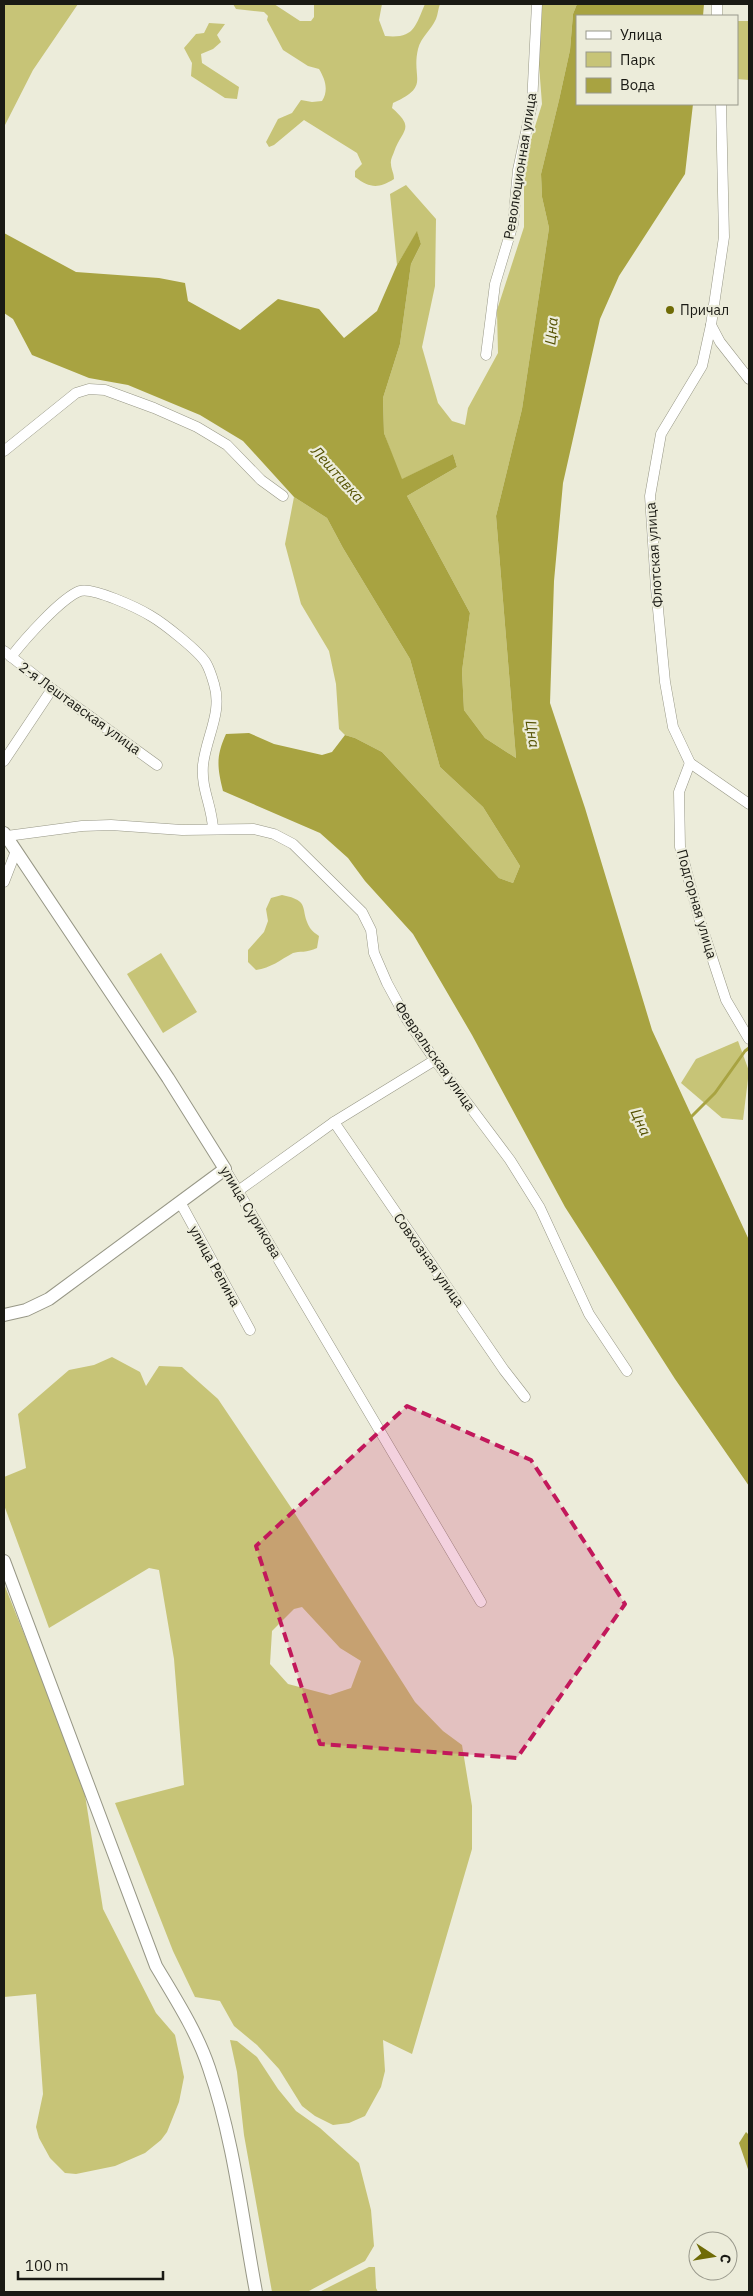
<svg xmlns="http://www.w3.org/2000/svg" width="753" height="2296" font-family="'IBM Plex Sans',sans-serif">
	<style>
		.green { fill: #c7c477; fill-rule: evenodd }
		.water { fill: #a8a341 }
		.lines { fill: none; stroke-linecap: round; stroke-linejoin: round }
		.stream { stroke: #a8a341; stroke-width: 3 }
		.minor-casing { stroke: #979786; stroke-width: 11 }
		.tertiary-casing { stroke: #979786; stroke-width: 14 }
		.minor { stroke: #fff; stroke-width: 10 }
		.tertiary { stroke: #fff; stroke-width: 12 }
		.marked { fill: #c2185b; fill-opacity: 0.2; stroke: #c2185b; stroke-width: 4; stroke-dasharray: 10 6; stroke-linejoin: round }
		.poi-dot { fill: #6f6b06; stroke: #ececda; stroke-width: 2 }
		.labels { text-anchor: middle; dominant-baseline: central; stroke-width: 4.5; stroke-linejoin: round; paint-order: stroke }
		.street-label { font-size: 14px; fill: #1a1a14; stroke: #ececda }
		.poi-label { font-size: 14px; fill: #1a1a14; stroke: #ececda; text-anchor: start }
		.water-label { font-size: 15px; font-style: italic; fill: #555203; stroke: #ececda }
	</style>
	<rect width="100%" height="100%" fill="#ececda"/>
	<g class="green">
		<path d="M 4,4 L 78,4 L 33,70 L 4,127 Z"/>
		<path d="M 233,4 L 274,4 L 300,21 L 311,21 L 314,17 L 314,4 L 382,4 L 379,20 L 385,36 C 414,39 415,27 425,4 L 440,4 C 438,9 438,14 436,19 C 431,30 421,37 418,49 C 411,79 431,86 393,103 L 392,108 C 416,129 402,129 394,152 C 393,155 390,160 391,164 C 391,169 394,173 394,179 C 378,189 370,188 355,177 L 355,171 L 362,164 L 357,153 L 304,120 L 274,145 L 269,147 L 266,142 L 278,119 L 292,113 L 301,100 L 312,102 L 322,101 C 329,90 325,79 319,69 L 308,66 L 283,50 L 267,20 L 268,16 L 264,12 L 236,9 Z"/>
		<path d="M 541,4 L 577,4 L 573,14 L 570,50 L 559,100 L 541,174 L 542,197 L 549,228 L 522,409 L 496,516 L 516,758 L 485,738 L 464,710 L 462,671 L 470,613 L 407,496 L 457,467 L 453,454 L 401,480 L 384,433 L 383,398 L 400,344 L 411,264 L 421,244 L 417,232 L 397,265 L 390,194 L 406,185 L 436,219 L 435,286 L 422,347 L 438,403 L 452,421 L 465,425 L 468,408 L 498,353 L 497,310 L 524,227 L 524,162 L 542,104 L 538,52 Z"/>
		<path d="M 737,21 L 749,21 L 749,80 L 737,79 Z"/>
		<path d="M 209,23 L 225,24 L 217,35 L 221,42 L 213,49 L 201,54 L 202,63 L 239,87 L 237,99 L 225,98 L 191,76 L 192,63 L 184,48 L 196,34 L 204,33 Z"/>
		<path d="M 294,497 L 327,518 L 343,548 L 410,659 L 440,767 L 483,807 L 520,866 L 513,883 L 499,878 L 382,752 L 355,738 L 345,735 L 339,729 L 336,684 L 329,651 L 301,604 L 285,544 Z"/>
		<path d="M 282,895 C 312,901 299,909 310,928 C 312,931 316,934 319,936 L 317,948 C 307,953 299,951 293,953 C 280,960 271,968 256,970 L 248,962 L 248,950 L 264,932 L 268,921 L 266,909 L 271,898 Z"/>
		<path d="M 161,953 L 197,1012 L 163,1033 L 127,974 Z"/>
		<path d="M 738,1041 L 749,1071 L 743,1120 L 722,1118 L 681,1083 L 696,1059 Z"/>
		<path d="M 112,1357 L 140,1372 L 146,1386 L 159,1366 L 182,1367 L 218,1399 L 294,1512 L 415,1702 L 443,1731 L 462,1745 L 472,1806 L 472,1849 L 412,2054 L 383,2040 L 385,2071 L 381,2087 L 365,2116 L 349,2123 L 333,2125 L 315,2116 L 302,2106 L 279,2069 L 257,2045 L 234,2026 L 220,2001 L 195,1997 L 173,1951 L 115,1803 L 184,1785 L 174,1659 L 159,1570 L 149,1568 L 49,1628 L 4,1505 L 4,1477 L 26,1468 L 18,1414 L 69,1370 L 94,1365 ZM 302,1607 L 340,1648 L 361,1661 L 351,1688 L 330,1695 L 288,1684 L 270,1664 L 272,1631 L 294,1609 Z"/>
		<path d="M 4,1584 L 61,1726 L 85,1795 L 103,1909 L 156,2013 L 175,2035 L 184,2077 L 179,2102 L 167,2132 L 161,2140 L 145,2153 L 115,2166 L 76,2174 L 65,2173 L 50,2158 L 39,2138 L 36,2127 L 43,2094 L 36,1994 L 4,1997 Z"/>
		<path d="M 230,2040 L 237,2041 L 257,2057 L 278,2089 L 296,2111 L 320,2128 L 359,2163 L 371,2210 L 374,2246 L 365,2261 L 307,2292 L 272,2292 L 244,2135 L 237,2072 Z"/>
		<path d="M 369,2267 L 375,2267 L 376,2288 L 378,2292 L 319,2292 Z"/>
	</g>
	<g class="water">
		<path d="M 577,4 L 704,4 L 703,16 L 577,16 L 577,104 L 693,104 L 685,174 L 619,276 L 600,319 L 563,483 L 554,581 L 550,703 L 585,808 L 652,1030 L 749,1240 L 749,1486 L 675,1379 L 565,1207 L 472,1035 L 413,934 L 365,881 L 348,858 L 320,833 L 223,791 C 217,767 216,756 226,734 L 249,733 L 274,744 L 322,755 L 332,752 L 345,735 L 355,738 L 382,752 L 499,878 L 513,883 L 520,866 L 483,807 L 440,767 L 410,659 L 343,548 L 327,518 L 294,497 L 243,441 L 200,415 L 128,385 L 89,378 L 32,355 L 13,319 L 4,313 L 4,233 L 76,272 L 159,278 L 185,283 L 188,301 L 240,330 L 278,299 L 319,309 L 344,338 L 377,311 L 397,265 L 417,231 L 421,244 L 411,264 L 400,344 L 383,398 L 384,433 L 402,479 L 453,454 L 457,467 L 407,496 L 470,613 L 462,671 L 464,710 L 485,738 L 516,758 L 496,516 L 522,409 L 549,228 L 542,197 L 541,174 L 559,100 L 570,50 L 573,14 Z"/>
		<path d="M 746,2132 L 749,2135 L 749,2172 L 739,2143 Z"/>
	</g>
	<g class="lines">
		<path class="stream" d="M 690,1118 L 715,1093 L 745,1051 L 749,1048"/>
		<g class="minor-casing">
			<g id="minor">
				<path d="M 717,4 L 717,16"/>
				<path d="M 721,104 L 724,237 L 711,325 L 702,366 L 661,434 L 650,496 L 656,588 L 665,682 L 673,727 L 690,763 L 749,804"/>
				<path d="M 711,325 L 720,342 L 749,379"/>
				<path d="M 486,355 L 495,284 L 513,224 L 518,170 L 532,104 L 537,4"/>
				<path d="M 4,451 L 76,393 L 89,389 L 105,390 L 154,408 L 197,427 L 227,445 L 261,480 L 283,496"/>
				<path d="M 4,651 L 52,689 L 157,765"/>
				<path d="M 11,657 C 24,640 61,598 80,591 C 93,587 138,608 151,616 C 163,623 199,651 206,663 C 209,668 212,677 214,684 C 223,712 206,737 203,765 C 201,790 212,805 213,829"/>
				<path d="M 4,761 L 52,689"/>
				<path d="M 690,763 L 679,792 L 680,847 L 700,921 L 726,1000 L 749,1039"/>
				<path d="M 7,836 L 82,826 L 111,825 L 182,830 L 254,829 L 274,834 L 293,844 L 362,912 L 371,930 L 374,953 L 387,983 L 406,1018 L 435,1060 L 510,1160 L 540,1208 L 589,1314 L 627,1371"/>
				<path d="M 4,882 L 16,851"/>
				<path d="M 334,1122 L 504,1370 L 525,1397"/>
				<path d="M 225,1169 L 481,1602"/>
				<path d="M 238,1191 L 334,1122 L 435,1060"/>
				<path d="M 180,1202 L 250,1330"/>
			</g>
		</g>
		<g class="tertiary-casing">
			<g id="tertiary">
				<path d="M 4,833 L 168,1078 L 225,1169 L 49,1299 L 26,1310 L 4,1315"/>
				<path d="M 4,1561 L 156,1966 C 175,1998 197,2032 209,2068 C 234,2141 242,2217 256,2292"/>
			</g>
		</g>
		<use href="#minor" class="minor"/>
		<use href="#tertiary" class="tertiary"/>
	</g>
	<path class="marked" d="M 407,1406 L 531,1460 L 625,1604 L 517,1758 L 320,1744 L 256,1546 Z"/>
	<circle class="poi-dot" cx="670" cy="310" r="5"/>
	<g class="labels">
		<g class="street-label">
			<text transform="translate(520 166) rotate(-81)">Революционная улица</text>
			<text transform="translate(654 555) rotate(-94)">Флотская улица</text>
			<text transform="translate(80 708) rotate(36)">2-я Лештавская улица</text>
			<text transform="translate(697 904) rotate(74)">Подгорная улица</text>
			<text transform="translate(435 1056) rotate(55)">Февральская улица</text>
			<text transform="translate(251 1212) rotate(59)">улица Сурикова</text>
			<text transform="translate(429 1260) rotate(55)">Совхозная улица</text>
			<text transform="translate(215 1266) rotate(61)">улица Репина</text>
		</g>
		<g class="poi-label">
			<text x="680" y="310">Причал</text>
		</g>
		<g class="water-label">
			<text transform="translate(551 331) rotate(-85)">Цна</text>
			<text transform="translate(338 474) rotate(48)">Лештавка</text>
			<text transform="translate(533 734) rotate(81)">Цна</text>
			<text transform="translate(641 1122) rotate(65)">Цна</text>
		</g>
	</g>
	<rect width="753" height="2296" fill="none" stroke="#1a1a14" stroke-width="10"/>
	<rect x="576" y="15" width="162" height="90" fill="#ececda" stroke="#98988b"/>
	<rect x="586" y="31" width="25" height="8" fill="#ffffff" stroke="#98988b"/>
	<text x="620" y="40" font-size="15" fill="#1a1a14">Улица</text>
	<rect x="586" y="52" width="25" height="15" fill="#c7c477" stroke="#98988b"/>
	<text x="620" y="65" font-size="15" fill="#1a1a14">Парк</text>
	<rect x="586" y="78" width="25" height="15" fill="#a8a341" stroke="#98988b"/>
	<text x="620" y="90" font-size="15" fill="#1a1a14">Вода</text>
	<g transform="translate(713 2256) rotate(102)"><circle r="24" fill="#ececda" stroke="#98988b"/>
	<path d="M0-4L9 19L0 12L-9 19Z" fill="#6f6b06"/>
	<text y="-8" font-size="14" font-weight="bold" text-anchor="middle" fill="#1a1a14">С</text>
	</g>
	<path d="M18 2271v8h145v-8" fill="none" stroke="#1a1a14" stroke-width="2.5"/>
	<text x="25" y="2271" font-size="15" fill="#1a1a14" stroke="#ececda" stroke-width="4" paint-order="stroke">100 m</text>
</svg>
